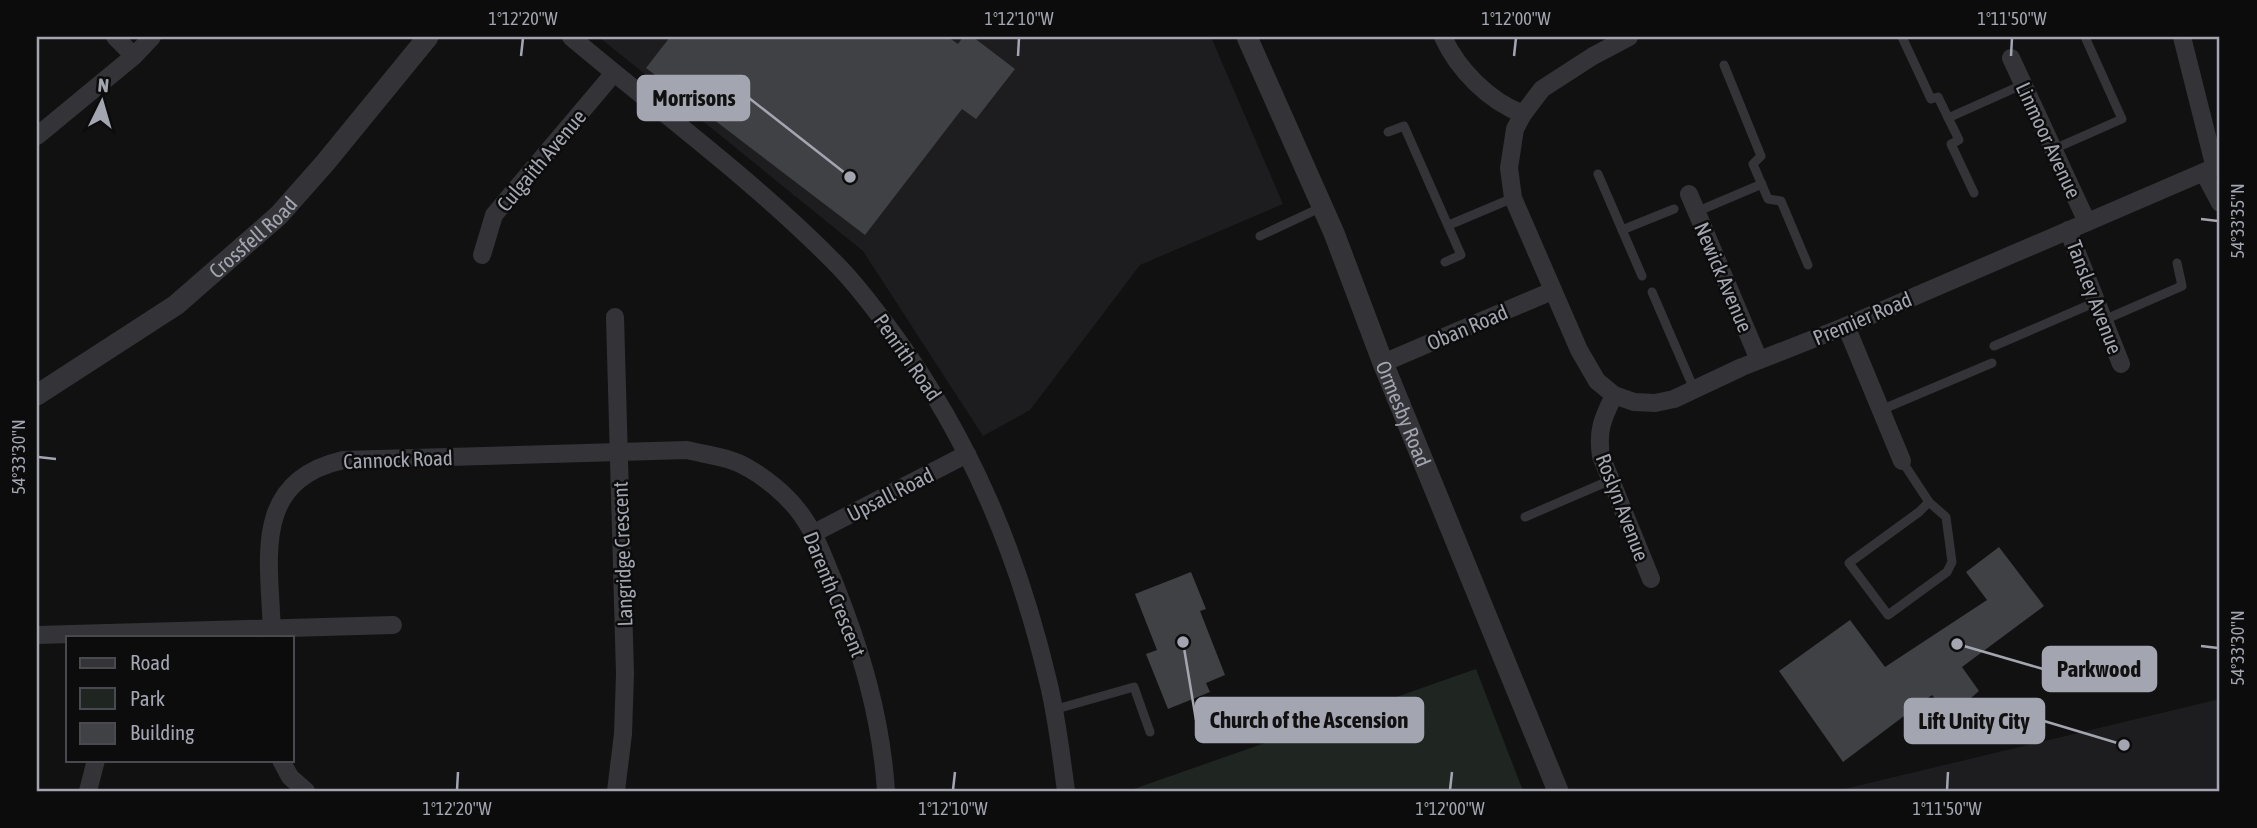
<svg xmlns="http://www.w3.org/2000/svg" width="2257" height="828" font-family="'Asap Condensed',sans-serif">
	<style>
		.built { fill: #1d1d1f }
		.green { fill: #1f2621 }
		.building { fill: #404145 }
		.lines { fill: none; stroke-linecap: round; stroke-linejoin: round }
		.service { stroke: #343438; stroke-width: 9 }
		.minor { stroke: #343438; stroke-width: 18 }
		.tertiary { stroke: #343438; stroke-width: 21 }
		.ticks { fill: none; stroke: #a3a6b1; stroke-width: 2.5 }
		.labels { text-anchor: middle; dominant-baseline: central; stroke-width: 5; stroke-linejoin: round; paint-order: stroke }
		.street-label { font-size: 21px; fill: #a3a6b1; stroke: #0c0c0d }
		.leader { fill: none; stroke: #a3a6b1; stroke-width: 2.5 }
		.callout-dot { fill: #a3a6b1; stroke: #0c0c0d; stroke-width: 2.5 }
		.callout { fill: #a3a6b1; stroke: #a3a6b1; stroke-width: 2.5 }
		.callout-label { font-size: 23px; text-anchor: middle; font-weight: bold; fill: #111 }
		.neatline { fill: none; stroke: #a3a6b1; stroke-width: 2.5 }
		.ticks-label { font-size: 18px; text-anchor: middle; fill: #a3a6b1 }
	</style>
	<rect width="100%" height="100%" fill="#111112"/>
	<g class="built">
		<path d="M 599,37 L 1211,37 L 1283,204 L 1140,265 L 1030,410 L 983,436 L 863,251 Z"/>
		<path d="M 2220,699 L 2220,791 L 1836,791 Z"/>
	</g>
	<path class="green" d="M 1476,669 L 1523,791 L 1128,791 Z"/>
	<g class="building">
		<path d="M 670,37 L 948,37 L 958,44 L 963,37 L 973,37 L 1015,69 L 976,119 L 962,109 L 865,235 L 646,68 Z"/>
		<path d="M 1999,547 L 2044,606 L 1962,667 L 1979,691 L 1949,717 L 1932,695 L 1843,762 L 1779,671 L 1850,620 L 1885,667 L 1987,600 L 1966,572 Z"/>
		<path d="M 1191,572 L 1206,609 L 1200,611 L 1225,675 L 1206,683 L 1210,692 L 1168,709 L 1146,654 L 1157,650 L 1135,594 Z"/>
	</g>
	<g class="lines">
		<g class="service">
			<path d="M 1902,37 L 1931,99 L 1938,97 L 1959,140 L 1951,144 L 1974,193"/>
			<path d="M 1724,65 L 1761,156 L 1753,164 L 1768,199 L 1781,201 L 1808,265"/>
			<path d="M 1948,118 L 2024,84"/>
			<path d="M 1388,132 L 1404,126 L 1461,255 L 1445,262"/>
			<path d="M 2054,149 L 2122,119 L 2085,37"/>
			<path d="M 1598,174 L 1642,276"/>
			<path d="M 1696,212 L 1762,184"/>
			<path d="M 1449,225 L 1513,198"/>
			<path d="M 1622,230 L 1674,209"/>
			<path d="M 1260,236 L 1322,207"/>
			<path d="M 1652,292 L 1694,389"/>
			<path d="M 2104,320 L 2182,286 L 2177,263"/>
			<path d="M 1994,346 L 2096,302"/>
			<path d="M 1881,410 L 1992,363"/>
			<path d="M 1902,461 L 1929,502 L 1946,517 L 1952,562 L 1947,572 L 1888,615 L 1849,563 L 1919,512 L 1929,502"/>
			<path d="M 1525,517 L 1611,480"/>
			<path d="M 1053,710 L 1134,687 L 1150,732"/>
		</g>
		<g class="minor">
			<path d="M 115,37 L 134,56"/>
			<path d="M 571,37 C 660,112 760,185 841,269 C 860,289 877,312 894,335 C 971,441 1018,554 1048,681 C 1057,717 1061,755 1066,791"/>
			<path d="M 1443,37 C 1458,70 1489,101 1523,114"/>
			<path d="M 1629,37 L 1593,56 L 1542,89 L 1523,114 L 1515,129 L 1509,168 L 1513,198 L 1579,350 L 1597,381 L 1614,395 L 1634,402 L 1655,403 L 1674,399 L 1742,367 L 1846,326 L 2220,165"/>
			<path d="M 2182,37 L 2215,168"/>
			<path d="M 2011,58 L 2087,222"/>
			<path d="M 37,136 L 134,56 L 152,37"/>
			<path d="M 2204,173 L 2220,203"/>
			<path d="M 1689,194 L 1759,360"/>
			<path d="M 2068,230 L 2121,364"/>
			<path d="M 482,255 L 494,215 L 614,73"/>
			<path d="M 615,317 L 625,674 L 623,734 L 616,791"/>
			<path d="M 1846,326 L 1902,461"/>
			<path d="M 1383,363 L 1552,291"/>
			<path d="M 1614,395 C 1603,418 1597,430 1601,456 L 1651,579"/>
			<path d="M 814,533 L 967,454"/>
			<path d="M 37,635 L 393,625"/>
			<path d="M 272,637 C 271,564 248,482 343,460 L 687,450 C 707,455 730,457 748,468 C 766,478 785,494 797,509 C 814,530 823,556 833,580 C 861,650 881,716 886,791"/>
			<path d="M 281,760 L 290,777 L 306,791"/>
			<path d="M 88,791 L 96,760"/>
		</g>
		<g class="tertiary">
			<path id="s1" d="M 1247,37 L 1334,233 L 1383,363 L 1558,791"/>
			<path id="s2" d="M 37,395 L 176,305 L 279,215 L 325,163 L 428,37"/>
		</g>
	</g>
	<path class="ticks" d="M 521,56 L 523,38M 1018,56 L 1019,38M 1514,56 L 1516,38M 2011,56 L 2012,38M 2201,219 L 2218,221M 38,457 L 56,459M 2201,646 L 2218,648M 457,790 L 458,772M 953,790 L 955,772M 1450,790 L 1452,772M 1947,790 L 1948,772"/>
	<g class="labels">
		<g class="street-label">
			<text transform="translate(2049 140) rotate(65)">Linmoor Avenue</text>
			<text transform="translate(541 160) rotate(-50)">Culgaith Avenue</text>
			<text stroke="none"><textPath href="#s2" startOffset="268">Crossfell Road</textPath></text>
			<text transform="translate(1724 277) rotate(67)">Newick Avenue</text>
			<text transform="translate(2095 297) rotate(69)">Tansley Avenue</text>
			<text transform="translate(1862 318) rotate(-23)">Premier Road</text>
			<text transform="translate(1467 327) rotate(-23)">Oban Road</text>
			<text transform="translate(908 357) rotate(55)">Penrith Road</text>
			<text stroke="none"><textPath href="#s1" startOffset="408">Ormesby Road</textPath></text>
			<text transform="translate(398 459) rotate(-2)">Cannock Road</text>
			<text transform="translate(890 494) rotate(-27)">Upsall Road</text>
			<text transform="translate(1623 507) rotate(69)">Roslyn Avenue</text>
			<text transform="translate(622 554) rotate(-92)">Langridge Crescent</text>
			<text transform="translate(835 594) rotate(68)">Darenth Crescent</text>
		</g>
	</g>
	<path class="leader" d="M850 177L749 98M1957 644L2043 669M1183 642L1196 720M2124 745L2044 721"/>
	<g class="callout-dot">
		<circle cx="850" cy="177" r="7"/>
		<circle cx="1957" cy="644" r="7"/>
		<circle cx="1183" cy="642" r="7"/>
		<circle cx="2124" cy="745" r="7"/>
	</g>
	<g class="callout">
		<rect x="638" y="76" width="111" height="44" rx="7"/>
		<rect x="2043" y="647" width="113" height="44" rx="7"/>
		<rect x="1196" y="698" width="227" height="44" rx="7"/>
		<rect x="1905" y="699" width="139" height="44" rx="7"/>
	</g>
	<g class="callout-label">
		<text x="694" y="106">Morrisons</text>
		<text x="2099" y="677">Parkwood</text>
		<text x="1309" y="728">Church of the Ascension</text>
		<text x="1974" y="729">Lift Unity City</text>
	</g>
	<rect width="2257" height="828" fill="none" stroke="#0c0c0d" stroke-width="77"/>
	<rect x="66" y="636" width="228" height="126" fill="#0c0c0d" stroke="#484a4f" stroke-width="2"/>
	<rect x="80" y="658" width="35" height="10" fill="#343438" stroke="#484a4f" stroke-width="2"/>
	<text x="130" y="670" font-size="21" fill="#a3a6b1">Road</text>
	<rect x="80" y="688" width="35" height="21" fill="#1f2621" stroke="#484a4f" stroke-width="2"/>
	<text x="130" y="706" font-size="21" fill="#a3a6b1">Park</text>
	<rect x="80" y="723" width="35" height="21" fill="#404145" stroke="#484a4f" stroke-width="2"/>
	<text x="130" y="740" font-size="21" fill="#a3a6b1">Building</text>
	<g transform="translate(102 102) rotate(5)" stroke="#0c0c0d" stroke-width="5" paint-order="stroke">
	<path d="M0-5L12 26L0 18L-12 26Z" fill="#a3a6b1"/>
	<text y="-10" font-size="19" font-weight="bold" text-anchor="middle" fill="#a3a6b1">N</text>
	</g>
	<rect x="38" y="38" width="2180" height="752" class="neatline"/>
	<g class="ticks-label">
		<text x="523" y="25">1°12'20"W</text>
		<text x="1019" y="25">1°12'10"W</text>
		<text x="1516" y="25">1°12'00"W</text>
		<text x="2012" y="25">1°11'50"W</text>
		<text transform="translate(2238 221) rotate(-90)" y="6">54°33'35"N</text>
		<text transform="translate(19 457) rotate(-90)" y="6">54°33'30"N</text>
		<text transform="translate(2238 648) rotate(-90)" y="6">54°33'30"N</text>
		<text x="457" y="815">1°12'20"W</text>
		<text x="953" y="815">1°12'10"W</text>
		<text x="1450" y="815">1°12'00"W</text>
		<text x="1947" y="815">1°11'50"W</text>
	</g>
</svg>
